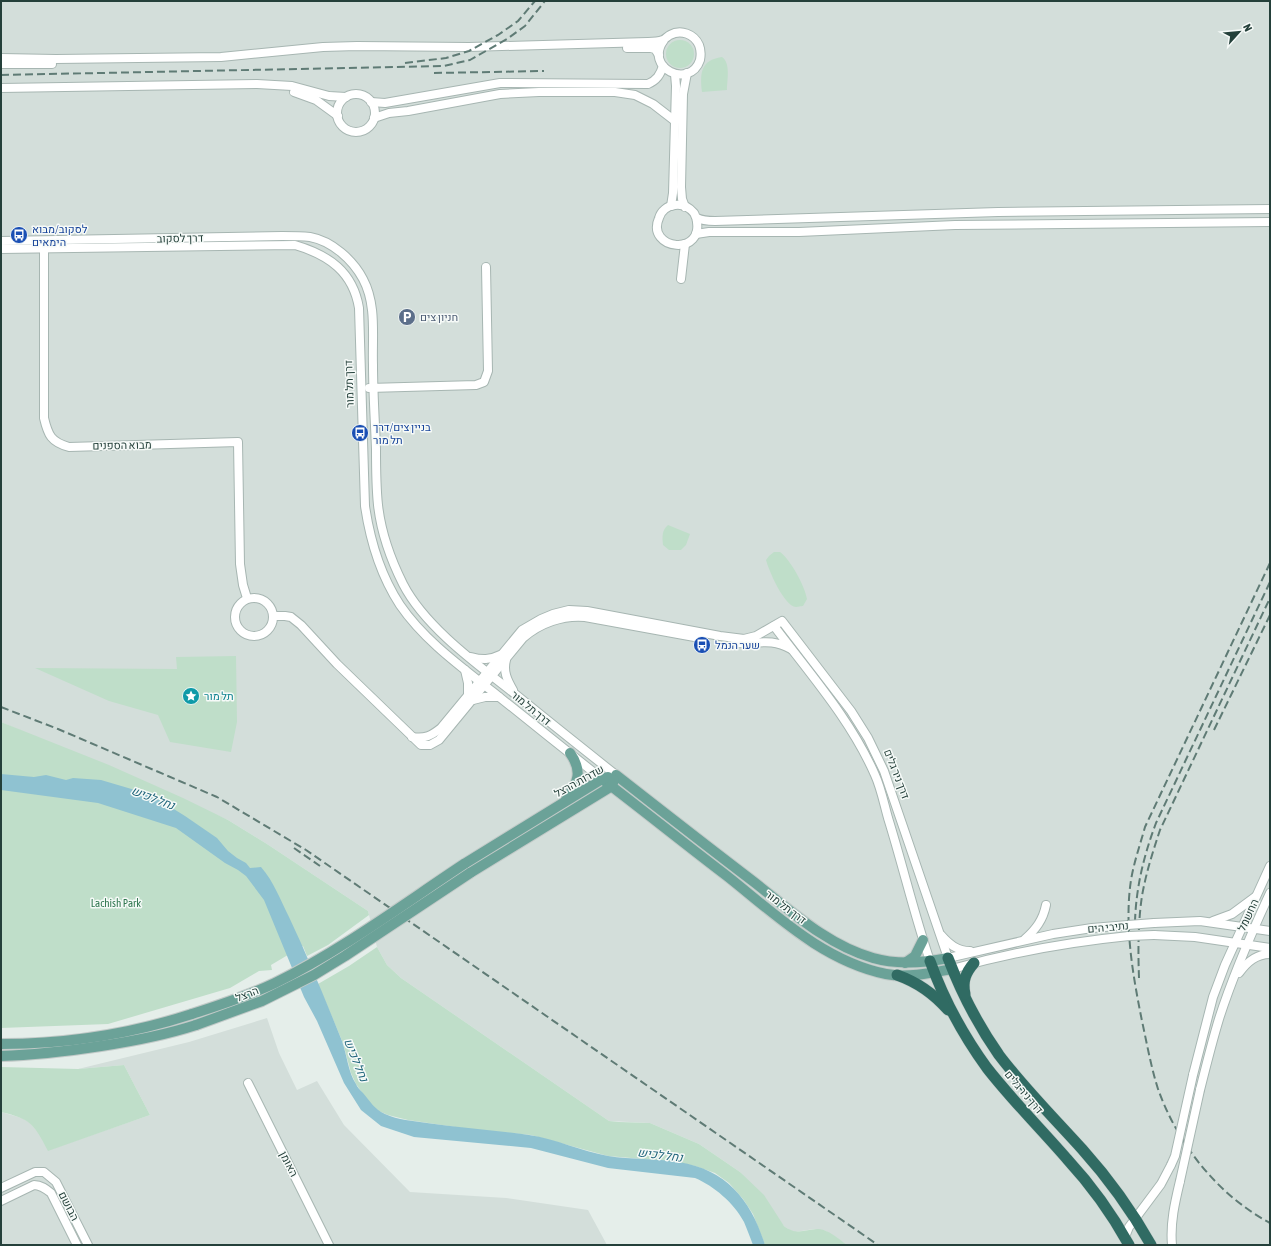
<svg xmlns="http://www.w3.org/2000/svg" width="1271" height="1246" font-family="'Asap Condensed',Heebo,sans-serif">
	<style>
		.built { fill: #d3deda }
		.green { fill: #bfdec9 }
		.water { fill: #8fc2d1 }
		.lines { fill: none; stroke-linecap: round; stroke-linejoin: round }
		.minor-casing { stroke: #a7b6b2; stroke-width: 10 }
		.major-casing { stroke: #c2cac8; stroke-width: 12 }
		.highway-casing { stroke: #c2cac8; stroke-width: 12 }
		.minor { stroke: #fff; stroke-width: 8 }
		.major { stroke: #6ba298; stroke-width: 10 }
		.highway { stroke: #306b63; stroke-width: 11 }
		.rail { stroke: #5f7b75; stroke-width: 2; stroke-dasharray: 8 4; stroke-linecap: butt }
		.minor-bridge-casing { stroke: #a7b6b2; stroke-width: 10; stroke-linecap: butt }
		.major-bridge-casing { stroke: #c2cac8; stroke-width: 12; stroke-linecap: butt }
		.minor-bridge { stroke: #fff; stroke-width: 8 }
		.major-bridge { stroke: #6ba298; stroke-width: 10 }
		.labels { text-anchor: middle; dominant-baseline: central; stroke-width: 3; stroke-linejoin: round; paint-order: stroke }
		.transit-label { font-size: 11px; fill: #164399; stroke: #f6faf8; text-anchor: start }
		.street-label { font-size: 11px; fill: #24403a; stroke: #f6faf8 }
		.service-label { font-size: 11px; fill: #4e5e75; stroke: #f6faf8; text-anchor: start }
		.culture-label { font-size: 11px; fill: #0d838f; stroke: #f6faf8; text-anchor: start }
		.park-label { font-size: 11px; fill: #2f764f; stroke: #f6faf8 }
		.water-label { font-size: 12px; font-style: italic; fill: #1f657b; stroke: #f6faf8 }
	</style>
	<rect width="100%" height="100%" fill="#e5eeea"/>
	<g class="built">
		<path d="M 1,1 L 1270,1 L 1270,1245 L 847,1245 L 826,1231 L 814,1229 L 795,1232 L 789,1230 L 784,1226 L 740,1172 L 699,1144 L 650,1123 L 609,1121 L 401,978 L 387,965 L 377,947 L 368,911 L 267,844 L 228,820 L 1,722 Z"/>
		<path d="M 267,1018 L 279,1053 L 297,1090 L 317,1081 L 344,1125 L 410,1192 L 506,1198 L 588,1210 L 607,1245 L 1,1245 L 1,1112 L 22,1118 L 29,1122 L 39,1133 L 49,1150 L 150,1115 L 124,1065 L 78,1069 L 189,1042 Z"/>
	</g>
	<g class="green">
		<circle cx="680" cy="54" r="14"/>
		<path d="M 722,57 C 731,63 727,81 727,90 L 702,92 C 700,74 700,60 722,57 Z"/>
		<path d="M 668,525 L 690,534 L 686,545 L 681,550 L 669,550 L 663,545 C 662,536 662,530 668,525 Z"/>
		<path d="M 774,552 L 780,552 C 790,559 805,586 807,599 L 803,606 C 801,606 797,607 796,607 C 784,606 769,571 766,560 L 769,556 Z"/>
		<path d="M 236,656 L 237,722 L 231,752 L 170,742 L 158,715 L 109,701 L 35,668 L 177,669 L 176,657 Z"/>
		<path d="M 1,722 L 109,765 L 183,798 L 228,820 L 267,844 L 368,911 L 369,915 L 328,945 L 307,956 L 303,946 L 271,965 L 272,970 L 259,971 L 230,988 L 108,1024 L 1,1028 Z"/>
		<path d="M 377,947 L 387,965 L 401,978 L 609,1121 L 619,1122 L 650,1123 L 699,1144 L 740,1172 L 764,1195 L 784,1226 C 800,1239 811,1224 826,1231 C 834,1234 841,1241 847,1245 L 765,1245 L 753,1214 L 743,1199 L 729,1183 L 715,1173 L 695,1166 L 678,1162 L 608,1156 L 531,1135 L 469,1129 L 408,1120 L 388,1115 L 379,1111 L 370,1104 L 356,1084 L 351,1073 L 343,1043 L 318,984 L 349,966 Z"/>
		<path d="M 124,1065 L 150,1115 L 48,1151 C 34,1124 31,1119 1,1112 L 1,1067 L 78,1069 Z"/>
	</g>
	<path class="water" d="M 1,774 L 34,777 L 46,775 L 66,780 L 73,778 L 101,780 L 145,793 L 156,798 L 185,816 L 217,838 L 228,851 L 237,858 L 246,863 L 250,868 L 261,867 C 274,882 280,899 289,917 C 308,957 325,999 342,1041 C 347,1055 348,1072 356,1084 C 357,1087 360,1090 363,1093 C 370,1101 374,1109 385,1114 C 398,1120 413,1121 427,1123 C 461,1128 495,1130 529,1135 C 556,1139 581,1151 608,1156 C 631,1160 655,1158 679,1162 C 727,1170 751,1200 765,1245 L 753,1245 C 750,1237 747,1229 744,1222 C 734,1203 714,1186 695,1178 L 608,1168 L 531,1148 L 414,1137 L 381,1126 L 361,1110 L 344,1083 L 317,1021 L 304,997 L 264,900 L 246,876 L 238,870 L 225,863 L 176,828 L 98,803 L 1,790 Z"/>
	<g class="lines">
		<g class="minor-casing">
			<g id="minor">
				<path d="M 627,48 L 651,48 L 655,49 L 659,55"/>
				<path d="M 1,58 L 56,59 L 221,57 L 323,47 L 357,46 L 469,47 L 648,42 C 652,42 658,42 663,40 C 665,39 668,36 670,35 C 681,29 694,34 699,45 C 701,50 701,55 700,60 C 690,90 643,68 664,40"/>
				<path d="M 1,64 L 52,64"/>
				<path d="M 1,88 L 257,84 L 292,86 L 329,96 L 346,97"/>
				<path d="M 294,92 L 316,100 L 338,116"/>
				<circle cx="356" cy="113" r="19"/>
				<path d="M 371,102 L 385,103 L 500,83 L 648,84 C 657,80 660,75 663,66"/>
				<path d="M 374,118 L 389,113 L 408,111 L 500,94 L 539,92 L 615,92 L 635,95 L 653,104 L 675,121"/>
				<path d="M 671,206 L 673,193 L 676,86 L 675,74"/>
				<path d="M 685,207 L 682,199 L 681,187 L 683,94 L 687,73"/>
				<path d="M 696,217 C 707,258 645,250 659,218 C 661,211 667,206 675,205 C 682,204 689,207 694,213 C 696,216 694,216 697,218 C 703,221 710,221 715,221 L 998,212 L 1270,209"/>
				<path d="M 696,234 L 709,232 L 799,232 L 955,225 L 1270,222"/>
				<path d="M 1,241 L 282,236 C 291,236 301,236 310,237 C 332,241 353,260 363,279 C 377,305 372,337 373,365 C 373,393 375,421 376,449 C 376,468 376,486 378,505 C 381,532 391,560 403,584 C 425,627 478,665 515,694 C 548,721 582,748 616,775"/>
				<path d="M 44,244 L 44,418 C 48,435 51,442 69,447 L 238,442 L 240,564 L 243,585 L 247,598"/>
				<path d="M 1,249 L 295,245 C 329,255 353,272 359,308 L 365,506 C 370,540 381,576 400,605 C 424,640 460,666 493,692 C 529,721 566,750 602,779"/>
				<path d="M 681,279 L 685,244"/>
				<path d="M 369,388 L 476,385 L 484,382 L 488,371 L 486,267"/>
				<circle cx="254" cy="617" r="19"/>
				<path d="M 274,616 L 285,616 L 291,617 L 301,625 L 337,664 L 421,745 L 430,745 L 439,740 L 523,638 C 540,623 563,615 585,617 L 700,638"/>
				<path d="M 774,626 C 810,674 851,720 875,775 C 881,788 884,804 888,818 C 903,866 914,914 930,961"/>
				<path d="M 735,643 C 757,645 769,637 791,649"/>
				<path d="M 471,657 C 482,660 490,660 500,655"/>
				<path d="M 506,660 C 503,671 507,680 513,690"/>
				<path d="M 465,670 L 468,683 L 468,696"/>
				<path d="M 473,700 L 485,697 L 499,697"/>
				<path d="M 412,737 C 425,739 431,736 441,728 L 522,630 L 541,619 L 553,614 L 569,610 L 587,611 L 720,636 L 744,639 L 756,636 L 782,621 L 851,711 L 868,738 L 884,771 L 948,958 L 1053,934 L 1092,928 L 1128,925"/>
				<path d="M 1213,921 L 1232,914 L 1255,897"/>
				<path d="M 1154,923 L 1200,921 L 1270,931"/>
				<path d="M 941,935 C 949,944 957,951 970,951"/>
				<path d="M 1154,935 L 1195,937 L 1270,948"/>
				<path d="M 1025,939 C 1036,929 1043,920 1046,905"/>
				<path d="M 952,969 C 1009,953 1069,942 1129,936"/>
				<path d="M 1239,973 C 1247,962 1256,954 1270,954"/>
				<path d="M 1193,1075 L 1213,997 L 1225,965 L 1270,866"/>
				<path d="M 248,1083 L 329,1245"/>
				<path d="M 1200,1090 C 1206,1066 1212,1042 1219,1019 C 1233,975 1251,934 1270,893"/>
				<path d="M 1,1188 L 35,1172 L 44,1172 L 56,1182 L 88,1245"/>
				<path d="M 1,1201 L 34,1185 C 41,1185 46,1189 51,1193 L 77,1245"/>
				<path d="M 1125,1237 L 1129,1227 L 1161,1184 L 1171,1165"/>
				<path d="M 1172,1245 C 1170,1223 1175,1202 1180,1181"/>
			</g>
		</g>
		<g class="major-casing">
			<g id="major">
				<path d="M 616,775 C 662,811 708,847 754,882 C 791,911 827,945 873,958 C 897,965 923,963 948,958"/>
				<path d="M 602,779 C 644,811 685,844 727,876 C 775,914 823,961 886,974 C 907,978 931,973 952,969"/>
				<path d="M 566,800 C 578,783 583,771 570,753"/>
				<path d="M 464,864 L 602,779 L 608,777"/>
				<path d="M 470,873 L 612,786 L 614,780"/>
				<path d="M 905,963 L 915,956 L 923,940"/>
				<path d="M 1,1044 C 65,1044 131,1034 192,1014"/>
				<path d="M 1,1056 C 35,1055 68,1051 101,1046 C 134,1041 165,1035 196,1025"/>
			</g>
		</g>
		<g class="highway-casing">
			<g id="highway">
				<path d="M 948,958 C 961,992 978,1025 999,1055 C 1024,1088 1054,1118 1082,1149 C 1108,1178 1132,1211 1151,1245"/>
				<path d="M 930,961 C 944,1000 963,1035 987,1068 C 1012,1100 1041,1129 1067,1159 C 1091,1185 1112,1214 1129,1245"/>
				<path d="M 897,975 C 917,982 934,994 948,1010"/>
				<path d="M 965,994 C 962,981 966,972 974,963"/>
			</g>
		</g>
		<use href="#minor" class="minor"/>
		<use href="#major" class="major"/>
		<use href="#highway" class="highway"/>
		<g class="rail">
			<path d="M 405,63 L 446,58 L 469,51 L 498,35 L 518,21 L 535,1"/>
			<path d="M 434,73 L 544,71"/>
			<path d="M 1,75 L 444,66 L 470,60 L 507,39 L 525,26 L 545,1"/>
			<path d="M 1270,563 L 1145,827 C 1140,845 1134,862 1131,880 C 1124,926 1133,976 1142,1021 C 1147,1044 1151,1067 1158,1089 C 1178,1145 1218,1195 1270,1223"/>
			<path d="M 1,707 L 58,729 L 217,797 L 306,850 L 878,1245"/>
			<path d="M 1214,730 L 1270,615"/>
			<path d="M 294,848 L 320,866"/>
			<path d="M 1135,922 C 1136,887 1144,855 1156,823 L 1270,582"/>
			<path d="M 1139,978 C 1138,952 1138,922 1142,896 C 1146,873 1153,851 1160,830 L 1270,598"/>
		</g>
		<g class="minor-bridge-casing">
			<g id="minor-bridge">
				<path d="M 1128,925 L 1154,923"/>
				<path d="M 1129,936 L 1154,935"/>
				<path d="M 1171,1165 L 1175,1156 L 1193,1075"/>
				<path d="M 1180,1181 L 1200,1090"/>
			</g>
		</g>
		<g class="major-bridge-casing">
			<g id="major-bridge">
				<path d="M 192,1014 C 220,1005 248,996 275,983 C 342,950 402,905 464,864"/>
				<path d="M 196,1025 L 262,1001 L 314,975 L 345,956 L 470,873"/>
			</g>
		</g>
		<use href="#minor-bridge" class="minor-bridge"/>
		<use href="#major-bridge" class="major-bridge"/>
	</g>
	<defs>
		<g id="bus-disc" transform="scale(0.9)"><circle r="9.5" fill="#1a4fb4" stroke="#f6faf8"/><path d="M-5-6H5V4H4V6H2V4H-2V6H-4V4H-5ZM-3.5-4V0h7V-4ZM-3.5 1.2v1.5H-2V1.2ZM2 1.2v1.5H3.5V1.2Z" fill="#fff"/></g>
		<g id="parking-disc" transform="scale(0.9)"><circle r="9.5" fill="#5c6f8a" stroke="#f6faf8"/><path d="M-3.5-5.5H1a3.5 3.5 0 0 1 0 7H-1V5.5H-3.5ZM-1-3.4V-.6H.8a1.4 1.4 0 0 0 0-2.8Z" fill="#fff"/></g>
		<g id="sight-disc" transform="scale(0.9)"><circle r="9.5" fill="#0f9aa8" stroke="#f6faf8"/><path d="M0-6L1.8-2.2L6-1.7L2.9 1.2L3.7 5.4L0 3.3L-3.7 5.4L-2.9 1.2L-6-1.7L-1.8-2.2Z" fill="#fff"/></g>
	</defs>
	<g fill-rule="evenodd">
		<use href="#bus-disc" x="19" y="235"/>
		<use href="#parking-disc" x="407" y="317"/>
		<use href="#bus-disc" x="360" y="433"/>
		<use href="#bus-disc" x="702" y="645"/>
		<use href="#sight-disc" x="191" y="696"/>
	</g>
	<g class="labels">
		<g class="transit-label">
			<text x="32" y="229">לסקוב/מבוא<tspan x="32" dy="13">הימאים</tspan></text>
			<text x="373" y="427">בניין צים/דרך<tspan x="373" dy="13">תל מור</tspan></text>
			<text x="715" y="645">שער הנמל</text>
		</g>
		<g class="street-label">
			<text transform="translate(180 238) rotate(-1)">דרך לסקוב</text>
			<text transform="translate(349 384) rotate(-92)">דרך תל מור</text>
			<text transform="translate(122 445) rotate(-1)">מבוא הספנים</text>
			<text transform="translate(531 708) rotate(39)">דרך תל מור</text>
			<text transform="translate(897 774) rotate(69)">דרך ניר גלים</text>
			<text transform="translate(579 781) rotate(-29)">שדרות הרצל</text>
			<text transform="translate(786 907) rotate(37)">דרך תל מור</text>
			<text transform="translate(1248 915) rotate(-65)">החשמל</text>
			<text transform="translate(1108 927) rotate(-5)">נתיבי הים</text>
			<text transform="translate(247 994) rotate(-22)">הרצל</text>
			<text transform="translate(1024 1092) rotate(50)">דרך ניר גלים</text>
			<text transform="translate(289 1164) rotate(63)">האומן</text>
			<text transform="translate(69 1206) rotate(63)">הבושם</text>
		</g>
		<g class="service-label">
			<text x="420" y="317">חניון צים</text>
		</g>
		<g class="culture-label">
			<text x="204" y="696">תל מור</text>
		</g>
		<g class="park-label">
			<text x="116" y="903">Lachish Park</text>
		</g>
		<g class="water-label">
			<text transform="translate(153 798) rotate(21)">נחל לכיש</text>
			<text transform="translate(356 1060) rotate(68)">נחל לכיש</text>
			<text transform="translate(660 1155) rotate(7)">נחל לכיש</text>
		</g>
	</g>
	<rect width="1271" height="1246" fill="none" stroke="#24403a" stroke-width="4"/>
	<g transform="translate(1239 32) rotate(63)" stroke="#f6faf8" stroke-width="3" paint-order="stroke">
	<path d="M0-3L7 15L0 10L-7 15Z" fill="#24403a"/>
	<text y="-6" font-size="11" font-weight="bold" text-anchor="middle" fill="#24403a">N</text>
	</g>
</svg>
